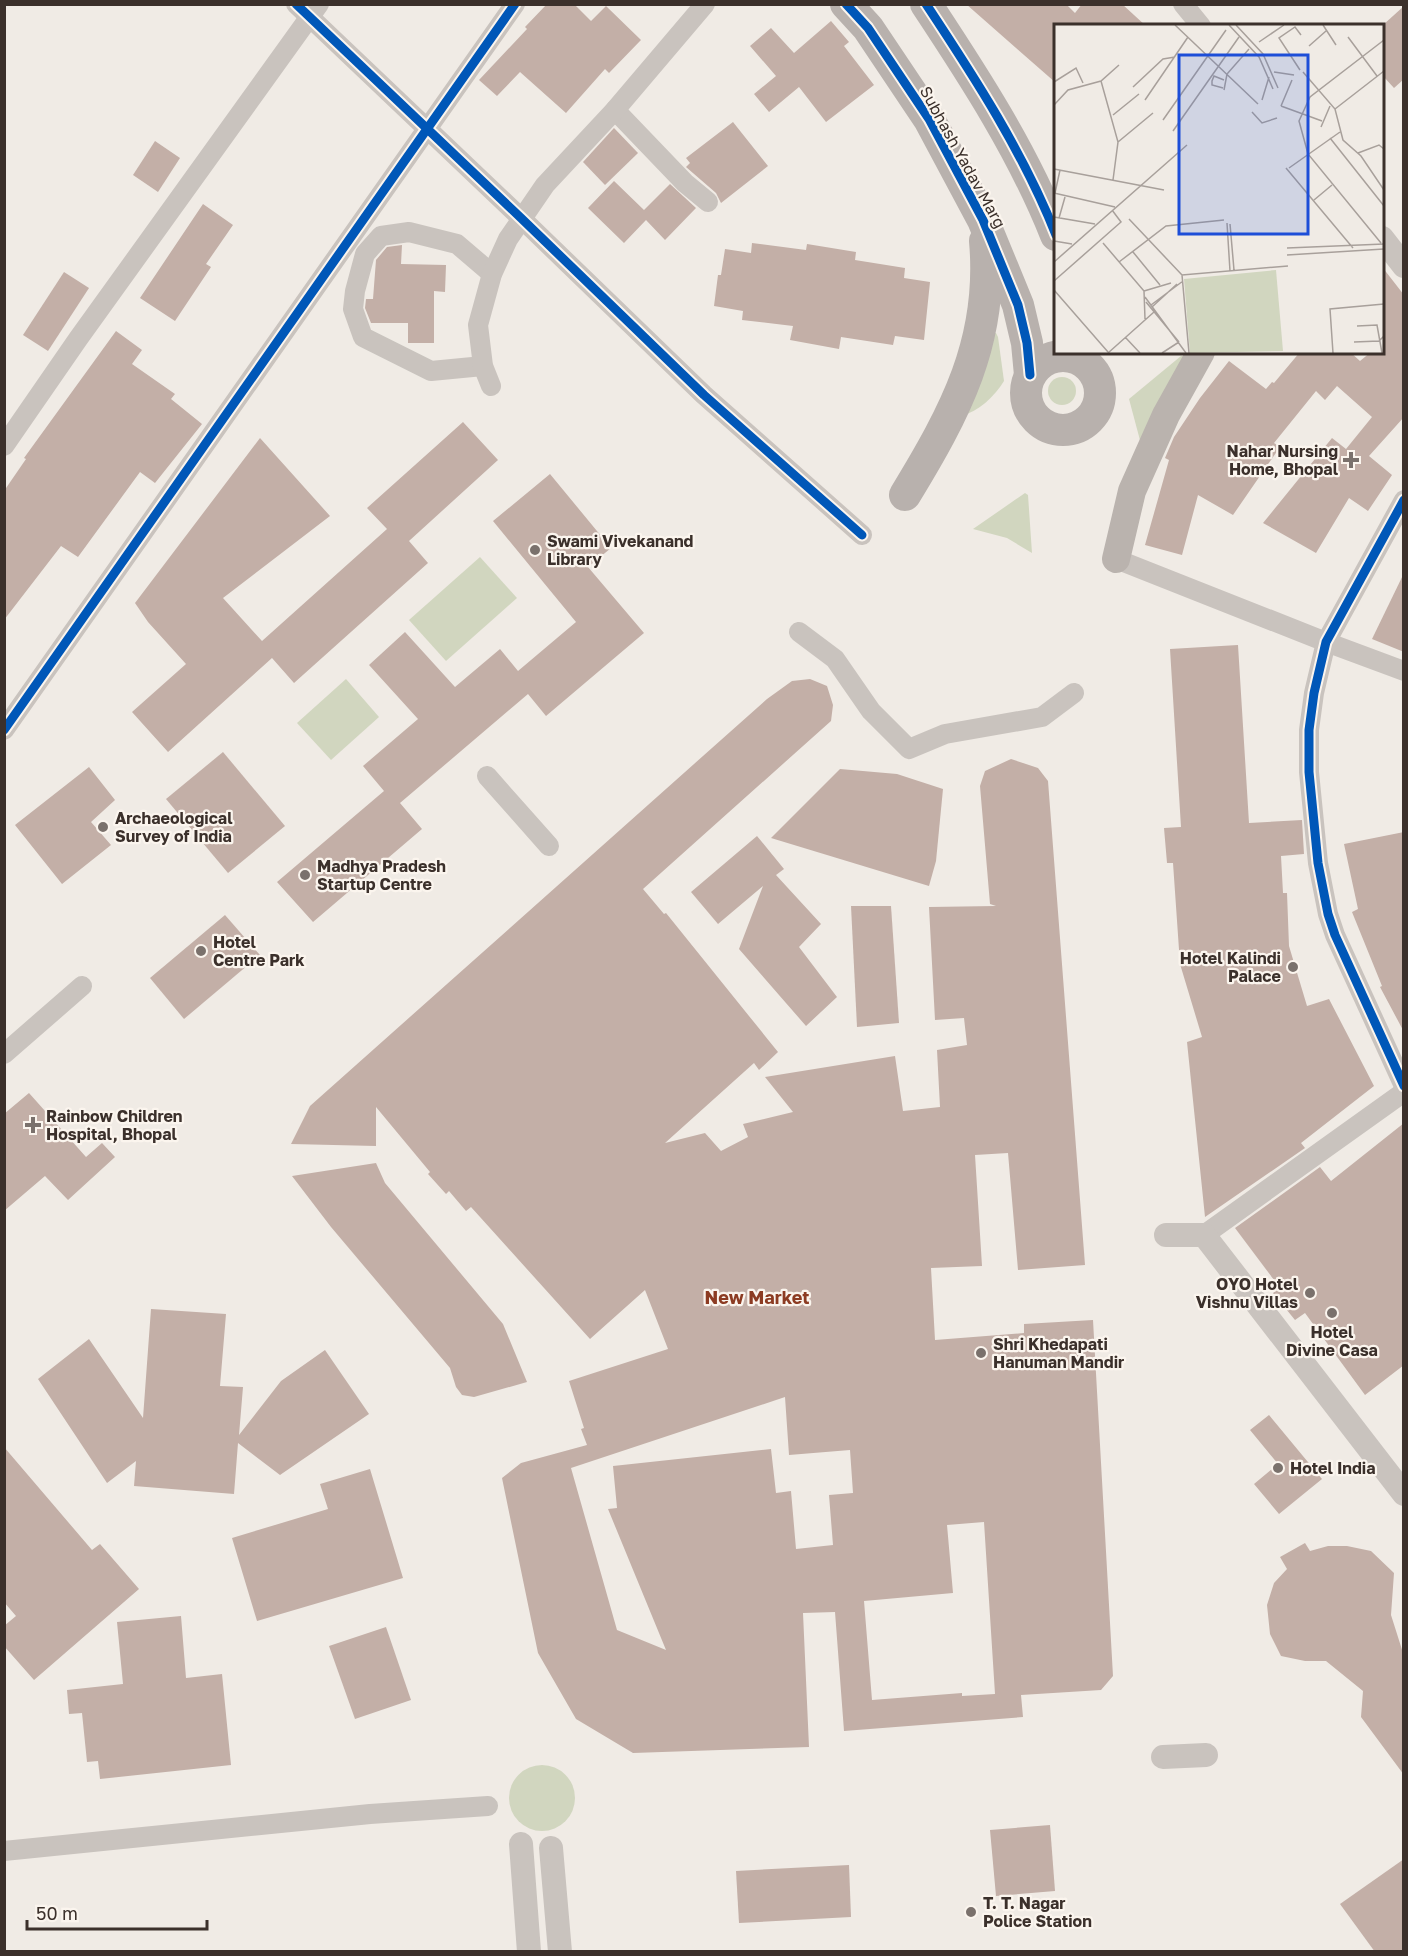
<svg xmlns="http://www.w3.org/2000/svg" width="1408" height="1956" font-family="'Golos Text',sans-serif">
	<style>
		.green { fill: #d1d6bf }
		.building { fill: #c3afa7; fill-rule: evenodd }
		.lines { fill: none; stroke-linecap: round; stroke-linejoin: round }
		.minor { stroke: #c9c3be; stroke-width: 20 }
		.tertiary { stroke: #c9c3be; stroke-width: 24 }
		.secondary { stroke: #bab3ae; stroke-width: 28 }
		.primary { stroke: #b8b1ad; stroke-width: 32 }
		.cycleway-casing { stroke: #fbf5ee; stroke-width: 13 }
		.cycleway { stroke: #0057b8; stroke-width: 9 }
		.poi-dot { fill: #7a716c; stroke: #fbf5ee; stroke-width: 2 }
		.labels { text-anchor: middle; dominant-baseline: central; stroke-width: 4.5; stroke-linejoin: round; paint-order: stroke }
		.street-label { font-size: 16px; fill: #3b302b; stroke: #fbf5ee }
		.poi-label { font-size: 16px; font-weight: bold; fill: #3b302b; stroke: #fbf5ee; text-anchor: start }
		.neighbourhood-label { font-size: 18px; font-weight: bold; fill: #8c3b22; stroke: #fbf5ee }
		.inset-road { fill: none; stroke: #a8a09b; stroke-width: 1.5 }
		.view { fill: #1d4ed8; fill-opacity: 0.15; stroke: #1d4ed8; stroke-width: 3 }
		.inset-edge { fill: none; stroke: #3b302b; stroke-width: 3 }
	</style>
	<rect width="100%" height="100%" fill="#f0ebe5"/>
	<g class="green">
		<path d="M 992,333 L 996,333 L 998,337 L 1004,381 C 994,397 979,411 961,416 Z"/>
		<path d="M 1181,356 L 1188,356 L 1141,444 L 1129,399 Z"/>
		<circle cx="1062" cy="391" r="14"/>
		<path d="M 1025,493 L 1028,495 L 1032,553 L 1007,538 L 973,529 Z"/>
		<path d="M 480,557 L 517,598 L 446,661 L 409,620 Z"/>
		<path d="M 346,679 L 379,717 L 331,760 L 297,723 Z"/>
		<circle cx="542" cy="1798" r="33"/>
	</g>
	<g class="building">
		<path d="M 547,4 L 574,4 L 591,21 L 606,6 L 641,40 L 609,73 L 605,69 L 566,113 L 520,72 L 497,96 L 479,80 L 527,29 L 525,27 Z"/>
		<path d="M 966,4 L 1066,4 L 1075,13 L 1082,4 L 1122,4 L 1146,26 L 1056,26 L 1056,83 Z"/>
		<path d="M 1404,6 L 1404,79 L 1394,88 L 1383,76 L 1383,25 Z"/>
		<path d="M 831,21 L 849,42 L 844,46 L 874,85 L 826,122 L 799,87 L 769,112 L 754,94 L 776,76 L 750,46 L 771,28 L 794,53 Z"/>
		<path d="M 733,122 L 768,166 L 721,203 L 716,193 L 686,167 L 690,163 L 686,158 Z"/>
		<path d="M 614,128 L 638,153 L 605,185 L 583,162 Z"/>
		<path d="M 155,141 L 180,158 L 158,192 L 133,175 Z"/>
		<path d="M 614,181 L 644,210 L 670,184 L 696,208 L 665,240 L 646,220 L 624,243 L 588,208 Z"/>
		<path d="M 203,204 L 233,225 L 206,264 L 211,267 L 175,321 L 140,298 Z"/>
		<path d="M 752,243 L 806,250 L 807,244 L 856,252 L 855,260 L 905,268 L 904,278 L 930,282 L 924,340 L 895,336 L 893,345 L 841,337 L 839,349 L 790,340 L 793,326 L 742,320 L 743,311 L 714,306 L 718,275 L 721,275 L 725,249 L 751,253 Z"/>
		<path d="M 402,245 L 401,264 L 446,265 L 445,292 L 434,291 L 434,343 L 408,343 L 408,323 L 371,323 L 365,308 L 366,299 L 373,299 L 376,260 L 387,247 Z"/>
		<path d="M 1383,268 L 1404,295 L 1404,417 L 1369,456 L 1392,475 L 1368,511 L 1349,498 L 1316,553 L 1263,523 L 1332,438 L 1346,449 L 1372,417 L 1337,386 L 1325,400 L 1316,391 L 1274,443 L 1280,447 L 1233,515 L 1198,495 L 1182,555 L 1145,545 L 1169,460 L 1165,458 L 1174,437 L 1200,398 L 1229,361 L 1266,389 L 1272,382 L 1274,383 L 1300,352 L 1350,352 L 1360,361 L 1371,352 L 1383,352 Z"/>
		<path d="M 64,272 L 89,288 L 48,351 L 23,335 Z"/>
		<path d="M 116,331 L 142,350 L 132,364 L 175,394 L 171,399 L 202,424 L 155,483 L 140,472 L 78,557 L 61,546 L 4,620 L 4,491 L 26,459 L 24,458 Z"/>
		<path d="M 463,422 L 498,460 L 409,541 L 428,563 L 294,683 L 272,658 L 168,752 L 132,712 L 186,664 L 148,622 L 135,603 L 260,438 L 330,516 L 223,598 L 262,641 L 387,529 L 367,508 Z"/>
		<path d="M 550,474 L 611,548 L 588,567 L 644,633 L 546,716 L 528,694 L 400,803 L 422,829 L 313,922 L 277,882 L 384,791 L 363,766 L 418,719 L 369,665 L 405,632 L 455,687 L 500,649 L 518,671 L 576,622 L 493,521 Z"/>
		<path d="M 1404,573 L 1404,652 L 1372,639 Z"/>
		<path d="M 1238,645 L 1249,823 L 1302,820 L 1304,854 L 1281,856 L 1283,893 L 1287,893 L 1289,946 L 1307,1006 L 1329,999 L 1374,1086 L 1301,1143 L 1305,1148 L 1205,1217 L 1187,1042 L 1202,1037 L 1180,964 L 1173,863 L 1167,863 L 1164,828 L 1181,827 L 1170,649 Z"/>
		<path d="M 810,679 L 827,686 L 833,705 L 831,721 L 643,889 L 664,914 L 666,913 L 778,1052 L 759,1070 L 754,1063 L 665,1143 L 705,1133 L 721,1151 L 748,1137 L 743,1124 L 793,1112 L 765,1077 L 895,1056 L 903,1111 L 940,1107 L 937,1050 L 967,1045 L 964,1018 L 935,1020 L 929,907 L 996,906 L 990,904 L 980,786 L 985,771 L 1011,759 L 1038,768 L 1048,781 L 1085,1265 L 1018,1270 L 1008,1153 L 975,1155 L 982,1266 L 931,1268 L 935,1340 L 1024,1333 L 1024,1324 L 1093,1320 L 1113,1676 L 1101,1690 L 1021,1695 L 1023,1717 L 844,1731 L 835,1612 L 803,1613 L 809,1747 L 633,1753 L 576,1719 L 538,1653 L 502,1478 L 521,1463 L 587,1445 L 581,1429 L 584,1428 L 569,1381 L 668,1349 L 645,1290 L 590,1339 L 471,1207 L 466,1211 L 449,1191 L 446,1194 L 428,1174 L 430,1172 L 376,1107 L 376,1146 L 291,1144 L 310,1106 L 767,699 L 792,681 ZM 785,1397 L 789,1455 L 850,1450 L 853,1493 L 829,1495 L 833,1545 L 796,1549 L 791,1491 L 776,1493 L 771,1449 L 613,1466 L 617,1508 L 608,1509 L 666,1650 L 617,1630 L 571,1468 ZM 984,1522 L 995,1694 L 962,1696 L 962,1693 L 872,1700 L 864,1601 L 953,1593 L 947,1525 Z"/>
		<path d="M 223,752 L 285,826 L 228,873 L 166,799 Z"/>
		<path d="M 89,767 L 115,800 L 91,822 L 111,845 L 62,884 L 15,825 Z"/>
		<path d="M 840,769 L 897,774 L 943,789 L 936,861 L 929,886 L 771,838 Z"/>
		<path d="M 1404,832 L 1404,1032 L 1380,987 L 1382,986 L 1352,912 L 1358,909 L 1344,844 Z"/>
		<path d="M 757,836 L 784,869 L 776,875 L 821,924 L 799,947 L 837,997 L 806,1026 L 739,949 L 763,886 L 718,924 L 691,892 Z"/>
		<path d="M 851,906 L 891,906 L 899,1023 L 857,1027 Z"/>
		<path d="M 225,915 L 260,955 L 184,1019 L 150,978 Z"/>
		<path d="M 29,1093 L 86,1157 L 102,1143 L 115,1157 L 68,1200 L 45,1176 L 4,1211 L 4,1114 Z"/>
		<path d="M 1404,1123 L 1404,1365 L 1365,1395 L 1305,1313 L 1295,1320 L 1273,1293 L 1280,1288 L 1235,1228 L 1320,1167 L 1331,1181 Z"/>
		<path d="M 376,1163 L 385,1183 L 503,1324 L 527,1382 L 474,1397 L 462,1395 L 456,1387 L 450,1368 L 331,1227 L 292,1176 Z"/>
		<path d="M 151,1309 L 226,1314 L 220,1386 L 243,1387 L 239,1435 L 281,1381 L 325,1350 L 369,1414 L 280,1475 L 238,1443 L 234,1494 L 134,1486 L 136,1461 L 107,1483 L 38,1379 L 89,1339 L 143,1418 Z"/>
		<path d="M 1269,1415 L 1322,1479 L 1279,1514 L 1254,1484 L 1278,1464 L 1250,1430 Z"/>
		<path d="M 4,1447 L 92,1550 L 100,1544 L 139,1589 L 34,1680 L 4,1646 L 4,1626 L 16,1616 L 4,1602 Z"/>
		<path d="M 370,1469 L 403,1578 L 257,1621 L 232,1538 L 328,1509 L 320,1484 Z"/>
		<path d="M 1305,1543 L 1310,1551 L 1328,1546 L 1347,1546 L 1371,1551 L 1394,1573 L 1391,1615 L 1404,1656 L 1404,1775 L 1361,1717 L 1363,1691 L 1326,1661 L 1305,1661 L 1281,1656 L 1270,1634 L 1267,1605 L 1274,1583 L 1287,1569 L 1280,1557 Z"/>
		<path d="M 181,1616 L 186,1678 L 222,1674 L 231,1765 L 100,1779 L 98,1761 L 87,1762 L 82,1713 L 69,1714 L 67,1690 L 123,1684 L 117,1622 Z"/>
		<path d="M 386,1627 L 411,1700 L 355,1719 L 329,1646 Z"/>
		<path d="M 1050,1825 L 1055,1891 L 996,1896 L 990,1830 Z"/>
		<path d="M 1404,1859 L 1404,1952 L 1375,1952 L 1340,1904 Z"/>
		<path d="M 849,1865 L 851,1917 L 739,1923 L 736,1871 Z"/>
	</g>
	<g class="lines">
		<g class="minor">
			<path d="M 296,4 L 521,218 L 704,395 L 862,535"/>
			<path d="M 1183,4 L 1201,26"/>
			<path d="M 615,110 L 685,183 L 708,202"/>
			<path d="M 483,366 L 431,371 L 363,337 L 353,309 L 355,291 L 365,254 L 381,236 L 409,232 L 457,244 L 492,274"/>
			<path d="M 491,386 L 483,366 L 478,325 L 492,274 L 508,239 L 545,185 L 615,110 L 705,4"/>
			<path d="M 4,446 L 78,339 L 319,4"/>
			<path d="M 1404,500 L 1326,642 L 1314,693 L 1309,730 L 1309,772 L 1318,863 L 1328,914 L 1335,935 L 1404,1086"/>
			<path d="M 1116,559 L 1326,642 L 1404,671"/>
			<path d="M 799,632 L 835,659 L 871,711 L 909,749 L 945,734 L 1042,717 L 1074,693"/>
			<path d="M 4,730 L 515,4"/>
			<path d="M 487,776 L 549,846"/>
			<path d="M 4,1054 L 82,986"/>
			<path d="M 1204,1235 L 1404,1092"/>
			<path d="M 4,1851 L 370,1814 L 488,1806"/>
		</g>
		<g class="tertiary">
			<path d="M 1382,238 L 1404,266"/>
			<path d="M 1166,1235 L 1204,1235 L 1404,1494"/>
			<path d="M 1163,1757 L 1206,1755"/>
			<path d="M 521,1844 L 529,1952"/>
			<path d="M 551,1848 L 560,1952"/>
		</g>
		<path class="secondary" d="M 1116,559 L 1132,491 L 1166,415 L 1201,352"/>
		<g class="primary">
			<path d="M 846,4 L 868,28 L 929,119 L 983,220 L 1018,305 L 1027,343 L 1030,375"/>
			<path d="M 926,4 C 975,78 1023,152 1056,235"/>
			<circle cx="1063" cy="393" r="37"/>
			<path d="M 905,495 C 955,413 994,341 985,241"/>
		</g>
		<g class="cycleway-casing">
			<g id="cycleway">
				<path d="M 296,4 L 521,218 L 704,395 L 862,535"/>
				<path d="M 846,4 L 868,28 L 929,119 L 983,220 L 1018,305 L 1027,343 L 1030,375"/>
				<path d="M 926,4 C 975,78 1023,152 1056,235"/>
				<path d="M 1404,500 L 1326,642 L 1314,693 L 1309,730 L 1309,772 L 1318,863 L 1328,914 L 1335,935 L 1404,1086"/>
				<path d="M 4,730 L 515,4"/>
			</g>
		</g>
		<use href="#cycleway" class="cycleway"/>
	</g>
	<g class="poi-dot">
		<path d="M1348 451h6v6h6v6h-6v6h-6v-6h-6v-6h6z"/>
		<circle cx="535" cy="550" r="6"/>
		<circle cx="103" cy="827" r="6"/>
		<circle cx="305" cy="875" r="6"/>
		<circle cx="201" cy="951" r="6"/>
		<circle cx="1293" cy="967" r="6"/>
		<path d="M30 1116h6v6h6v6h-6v6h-6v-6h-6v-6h6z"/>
		<circle cx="1310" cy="1293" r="6"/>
		<circle cx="1332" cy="1313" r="6"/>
		<circle cx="981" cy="1353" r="6"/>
		<circle cx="1278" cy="1468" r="6"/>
		<circle cx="971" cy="1912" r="6"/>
	</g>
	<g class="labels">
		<g class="street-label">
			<text transform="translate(963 157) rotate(61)">Subhash Yadav Marg</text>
		</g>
		<g class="poi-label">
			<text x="1338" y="451" text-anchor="end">Nahar Nursing<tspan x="1338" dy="18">Home, Bhopal</tspan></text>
			<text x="547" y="541">Swami Vivekanand<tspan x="547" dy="18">Library</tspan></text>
			<text x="115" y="818">Archaeological<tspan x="115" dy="18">Survey of India</tspan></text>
			<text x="317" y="866">Madhya Pradesh<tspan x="317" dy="18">Startup Centre</tspan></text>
			<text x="213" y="942">Hotel<tspan x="213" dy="18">Centre Park</tspan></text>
			<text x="1281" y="958" text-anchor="end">Hotel Kalindi<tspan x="1281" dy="18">Palace</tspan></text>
			<text x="46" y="1116">Rainbow Children<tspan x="46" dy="18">Hospital, Bhopal</tspan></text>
			<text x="1298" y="1284" text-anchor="end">OYO Hotel<tspan x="1298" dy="18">Vishnu Villas</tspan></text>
			<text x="1332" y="1332" text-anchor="middle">Hotel<tspan x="1332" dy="18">Divine Casa</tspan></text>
			<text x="993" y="1344">Shri Khedapati<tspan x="993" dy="18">Hanuman Mandir</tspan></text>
			<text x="1290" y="1468">Hotel India</text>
			<text x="983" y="1903">T. T. Nagar<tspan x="983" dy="18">Police Station</tspan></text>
		</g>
		<g class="neighbourhood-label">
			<text x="757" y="1297">New Market</text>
		</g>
	</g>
	<g transform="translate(1054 24)">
		<rect width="330" height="330" fill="#f0ebe5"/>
		<path d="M 222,246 L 229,327 L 136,329 L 130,255 Z" fill="#d1d6bf"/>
		<path class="inset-road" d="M 121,1 L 204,80M 175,1 L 205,33 L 219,65M 182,1 L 209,30 L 224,64M 269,1 L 282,21M 294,13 L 323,52M 205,18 L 230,1M 255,22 L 272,7M 246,46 L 225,14 L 241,3 L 247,11M 220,48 L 240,51M 249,48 L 281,85 L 289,116 L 307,132 L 330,166M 47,57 L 64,118 L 59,156M 0,58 L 22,44 L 29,59M 79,63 L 109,35 L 121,33M 169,64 L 158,61 L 158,57 L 160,52 L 170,56M 170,66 L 173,50 L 195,25M 91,76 L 134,13M 208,76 L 215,53M 0,81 L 14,66 L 47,57 L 65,41M 227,82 L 268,97M 227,82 L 238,56M 281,85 L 330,47M 198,88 L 208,99 L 223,94M 59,91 L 85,70M 109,96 L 172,6M 267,103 L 276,82M 119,107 L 185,13M 276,114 L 330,182M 64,118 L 99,89M 304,129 L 325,121 L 330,125M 232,144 L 299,224M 235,144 L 286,108M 0,145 L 110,166M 0,169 L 61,183M 1,169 L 6,146M 260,176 L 278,161M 0,193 L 41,200M 5,194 L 11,173M 75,195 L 128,251 L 234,242M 173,199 L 176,247M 176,200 L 180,246M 0,217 L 18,220M 49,219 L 90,267 L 91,295M 327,219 L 254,130 L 245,97 L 256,73 L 330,16M 233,224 L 330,220M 79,228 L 106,261M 233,231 L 330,225M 0,238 L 133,121M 65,238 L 112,202 L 170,196M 128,251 L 135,329M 0,257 L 67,198 L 58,186M 0,266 L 54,328M 90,267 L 117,259M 91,273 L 132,329M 92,278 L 125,318M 97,281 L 129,257M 98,283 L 123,260M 303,302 L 323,301 L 328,329M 71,313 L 86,329M 300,318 L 325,317 L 330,312M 54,329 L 100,288M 108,329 L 125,318M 279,329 L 276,285 L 330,280"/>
		<path class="view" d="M 125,31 L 254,31 L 254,210 L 125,210 Z"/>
		<rect width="330" height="330" class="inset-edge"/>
	</g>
	<rect width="1408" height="1956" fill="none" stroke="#3b302b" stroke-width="12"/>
	<path d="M27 1920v9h180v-9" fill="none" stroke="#3b302b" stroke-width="3"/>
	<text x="36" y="1920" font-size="18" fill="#3b302b" stroke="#fbf5ee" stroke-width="4.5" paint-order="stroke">50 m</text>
</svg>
